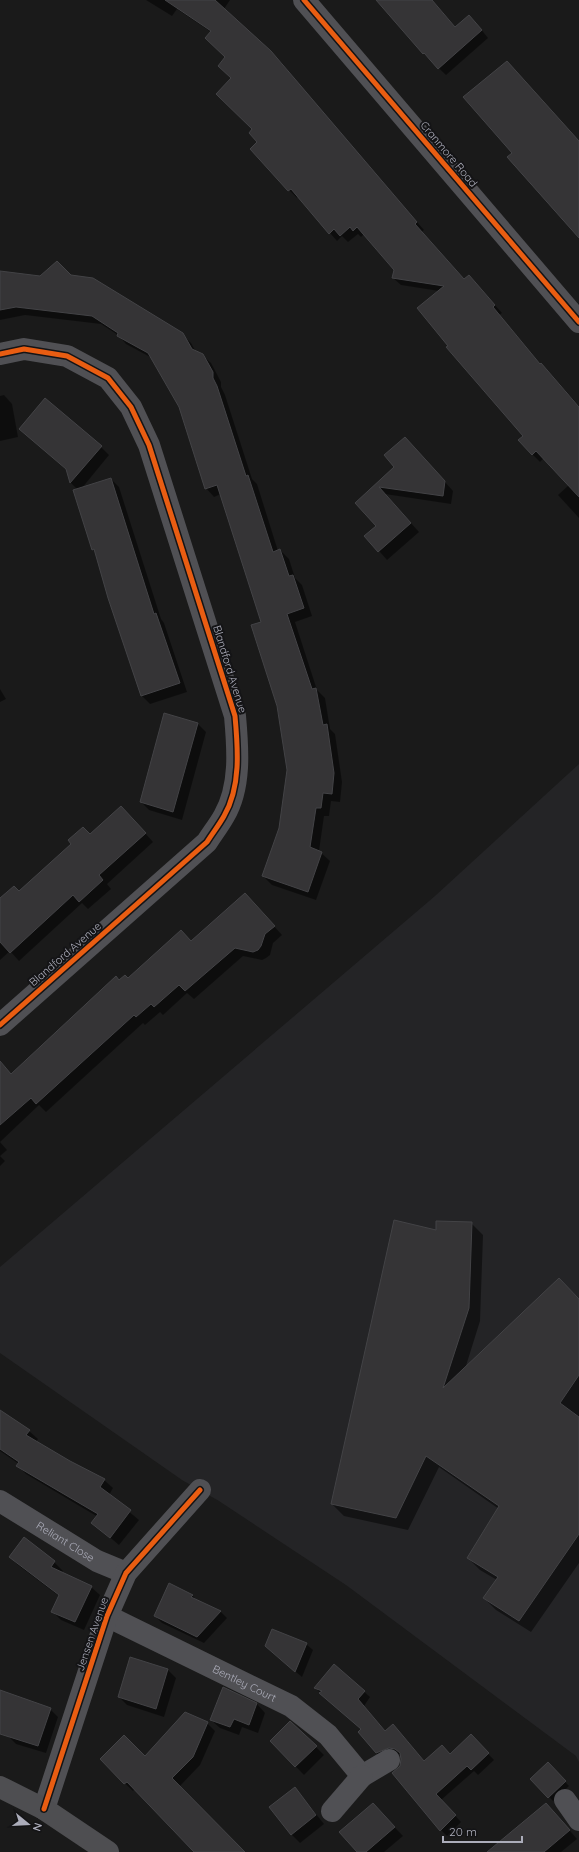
<svg xmlns="http://www.w3.org/2000/svg" width="579" height="1852" font-family="Quicksand,sans-serif">
	<style>
		.built { fill: #242426 }
		.shadow { fill: #0007 }
		.building { fill: #353436; stroke: #434346 }
		.lines { fill: none; stroke-linecap: round; stroke-linejoin: round }
		.street { stroke: #505054; stroke-width: 22 }
		.secondary { stroke: #4e4e51; stroke-width: 22 }
		.cycleway-casing { stroke: #141416; stroke-width: 8 }
		.cycleway { stroke: #e95d12; stroke-width: 5 }
		.labels { text-anchor: middle; dominant-baseline: central; stroke-width: 4; stroke-linejoin: round; paint-order: stroke }
		.street-label { font-size: 11px; fill: #acadba; stroke: #141416 }
	</style>
	<rect width="100%" height="100%" fill="#1a1a1a"/>
	<path class="built" d="M 579,764 L 579,1762 L 576,1756 L 346,1585 L 219,1501 L 182,1480 L 0,1353 L 0,1267 L 435,896 Z"/>
	<g class="shadow">
		<path d="M 146,0 L 230,0 L 224,9 L 281,62 L 312,101 L 424,230 L 421,232 L 465,280 L 469,276 L 502,313 L 499,315 L 541,365 L 549,372 L 579,406 L 579,518 L 558,495 L 569,485 L 544,458 L 540,462 L 532,454 L 524,436 L 450,346 L 439,291 L 401,285 L 393,278 L 395,270 L 364,234 L 361,237 L 358,234 L 348,242 L 342,236 L 337,241 L 298,196 L 297,198 L 289,190 L 258,142 L 232,79 L 226,58 L 211,32 L 177,9 L 172,16 Z"/>
		<path d="M 377,0 L 432,0 L 456,28 L 476,23 L 488,38 L 446,75 L 423,53 Z"/>
		<path d="M 0,271 L 40,277 L 70,275 L 182,334 L 191,343 L 196,352 L 202,355 L 211,363 L 221,382 L 221,387 L 225,395 L 252,479 L 257,484 L 278,551 L 280,550 L 289,559 L 295,578 L 302,585 L 312,616 L 295,622 L 317,690 L 325,698 L 330,729 L 335,734 L 342,782 L 340,802 L 331,801 L 329,816 L 324,816 L 319,851 L 330,861 L 316,900 L 272,885 L 263,876 L 280,828 L 288,770 L 262,622 L 221,494 L 214,497 L 206,488 L 179,407 L 152,358 L 126,344 L 118,335 L 101,324 L 25,315 L 0,320 Z"/>
		<path d="M 4,395 L 12,404 L 18,437 L 0,441 L 0,396 Z"/>
		<path d="M 20,429 L 101,447 L 109,455 L 82,488 L 111,479 L 119,487 L 161,619 L 164,623 L 187,692 L 150,704 L 142,696 L 109,598 L 96,553 L 93,549 L 78,490 L 71,483 L 67,470 Z"/>
		<path d="M 413,446 L 453,491 L 451,504 L 385,494 L 419,532 L 387,560 L 366,536 L 377,526 L 357,503 L 396,467 Z"/>
		<path d="M 0,689 L 6,699 L 0,702 Z"/>
		<path d="M 165,715 L 198,724 L 206,732 L 182,820 L 149,810 L 141,802 Z"/>
		<path d="M 129,815 L 153,842 L 107,884 L 111,889 L 88,909 L 82,903 L 19,961 L 10,951 L 0,960 L 0,899 L 19,892 L 90,835 Z"/>
		<path d="M 253,903 L 282,935 L 273,943 L 270,955 L 266,958 L 262,960 L 243,956 L 194,999 L 187,993 L 163,1015 L 160,1012 L 145,1025 L 143,1023 L 46,1112 L 39,1105 L 0,1142 L 0,1082 L 11,1075 L 119,981 L 128,980 Z"/>
		<path d="M 0,1142 L 7,1150 L 0,1156 L 5,1161 L 0,1166 Z"/>
		<path d="M 471,1223 L 483,1235 L 480,1321 L 465,1369 L 579,1299 L 579,1563 L 531,1632 L 496,1610 L 484,1598 L 497,1580 L 480,1570 L 468,1558 L 499,1509 L 439,1467 L 408,1530 L 344,1516 L 332,1504 L 437,1231 Z"/>
		<path d="M 0,1411 L 29,1431 L 38,1439 L 36,1442 L 104,1480 L 113,1488 L 109,1495 L 139,1520 L 119,1545 L 93,1523 L 98,1517 L 26,1474 L 18,1466 L 19,1464 L 0,1451 Z"/>
		<path d="M 24,1539 L 54,1562 L 63,1571 L 61,1573 L 91,1587 L 100,1595 L 84,1630 L 61,1620 L 52,1611 L 59,1596 L 18,1565 L 10,1557 Z"/>
		<path d="M 192,1595 L 198,1602 L 220,1611 L 227,1618 L 204,1643 L 162,1623 L 155,1616 Z"/>
		<path d="M 306,1644 L 313,1650 L 302,1677 L 273,1653 Z"/>
		<path d="M 334,1665 L 370,1697 L 364,1706 L 385,1732 L 399,1731 L 425,1762 L 451,1755 L 471,1736 L 494,1760 L 478,1775 L 474,1771 L 441,1800 L 461,1822 L 447,1836 L 441,1830 L 401,1766 L 402,1759 L 401,1755 L 396,1753 L 382,1759 L 376,1753 L 362,1729 L 315,1688 Z"/>
		<path d="M 168,1670 L 176,1678 L 164,1717 L 127,1705 L 119,1697 Z"/>
		<path d="M 0,1692 L 50,1709 L 58,1717 L 46,1753 L 16,1744 L 8,1736 L 0,1732 Z"/>
		<path d="M 257,1704 L 265,1713 L 258,1733 L 242,1727 L 239,1735 L 220,1728 L 211,1720 Z"/>
		<path d="M 207,1723 L 215,1731 L 200,1765 L 179,1787 L 244,1852 L 246,1852 L 195,1852 L 135,1789 L 133,1791 L 101,1760 L 145,1757 Z"/>
		<path d="M 271,1741 L 316,1747 L 324,1755 L 304,1775 Z"/>
		<path d="M 548,1764 L 569,1786 L 553,1801 L 532,1779 Z"/>
		<path d="M 295,1788 L 324,1824 L 300,1843 L 291,1834 Z"/>
		<path d="M 373,1805 L 403,1836 L 384,1852 L 358,1852 Z"/>
		<path d="M 554,1812 L 577,1839 L 561,1852 L 490,1852 Z"/>
	</g>
	<g class="building">
		<path d="M 165,0 L 215,0 L 271,51 L 417,222 L 415,224 L 464,279 L 469,275 L 495,305 L 493,307 L 540,364 L 541,363 L 579,407 L 579,497 L 536,451 L 532,455 L 518,440 L 523,436 L 446,347 L 448,346 L 417,308 L 444,286 L 392,278 L 394,270 L 357,227 L 353,231 L 350,227 L 340,236 L 334,229 L 329,234 L 291,189 L 288,191 L 250,149 L 257,142 L 249,133 L 252,129 L 216,94 L 231,78 L 218,66 L 225,57 L 205,38 L 211,31 Z"/>
		<path d="M 376,0 L 432,0 L 455,27 L 469,15 L 482,30 L 438,69 L 424,53 L 423,54 Z"/>
		<path d="M 507,61 L 579,141 L 579,238 L 507,157 L 512,153 L 463,97 Z"/>
		<path d="M 57,261 L 71,275 L 93,278 L 183,333 L 192,349 L 203,354 L 213,372 L 213,378 L 217,386 L 246,476 L 248,475 L 273,552 L 280,549 L 289,576 L 293,575 L 304,608 L 287,614 L 312,689 L 316,688 L 323,725 L 327,724 L 334,773 L 332,794 L 323,793 L 321,808 L 316,808 L 310,847 L 322,852 L 308,892 L 262,876 L 279,828 L 287,770 L 277,706 L 251,625 L 261,622 L 217,485 L 205,489 L 179,407 L 148,353 L 117,336 L 118,333 L 92,316 L 16,307 L 0,310 L 0,271 L 40,276 Z"/>
		<path d="M 45,398 L 102,446 L 70,483 L 66,469 L 19,429 Z"/>
		<path d="M 405,437 L 445,481 L 443,496 L 379,487 L 411,523 L 378,552 L 364,536 L 376,526 L 355,503 L 394,467 L 384,455 Z"/>
		<path d="M 111,478 L 154,614 L 156,613 L 180,683 L 141,696 L 108,598 L 94,549 L 92,550 L 73,490 Z"/>
		<path d="M 164,713 L 198,723 L 173,812 L 140,802 Z"/>
		<path d="M 121,806 L 146,833 L 99,875 L 103,880 L 79,902 L 73,895 L 10,953 L 0,942 L 0,898 L 14,886 L 19,891 L 71,844 L 68,840 L 83,827 L 90,834 Z"/>
		<path d="M 245,893 L 275,926 L 265,934 L 261,946 L 258,950 L 253,952 L 235,948 L 185,991 L 179,985 L 154,1007 L 151,1004 L 136,1017 L 134,1015 L 36,1104 L 31,1098 L 0,1125 L 0,1061 L 11,1074 L 116,976 L 119,980 L 125,975 L 128,978 L 181,930 L 191,941 Z"/>
		<path d="M 394,1220 L 436,1230 L 436,1221 L 472,1222 L 469,1308 L 443,1388 L 559,1278 L 579,1299 L 579,1375 L 560,1403 L 579,1417 L 579,1534 L 519,1621 L 483,1598 L 498,1577 L 467,1558 L 499,1506 L 426,1456 L 396,1518 L 331,1504 Z"/>
		<path d="M 0,1410 L 30,1430 L 26,1435 L 70,1461 L 105,1479 L 100,1487 L 131,1510 L 110,1538 L 91,1523 L 98,1514 L 16,1466 L 19,1462 L 0,1449 Z"/>
		<path d="M 24,1537 L 55,1561 L 51,1567 L 92,1586 L 75,1622 L 51,1612 L 59,1595 L 9,1557 Z"/>
		<path d="M 169,1583 L 193,1595 L 191,1597 L 221,1611 L 197,1637 L 154,1616 Z"/>
		<path d="M 272,1629 L 307,1643 L 295,1672 L 265,1646 Z"/>
		<path d="M 130,1657 L 168,1669 L 156,1709 L 118,1697 Z"/>
		<path d="M 334,1664 L 365,1691 L 358,1699 L 385,1731 L 393,1724 L 424,1761 L 442,1745 L 450,1754 L 471,1734 L 489,1753 L 471,1770 L 467,1766 L 436,1794 L 456,1815 L 440,1831 L 392,1773 L 400,1766 L 401,1759 L 400,1753 L 395,1749 L 389,1748 L 376,1753 L 358,1732 L 361,1729 L 319,1693 L 322,1691 L 314,1688 Z"/>
		<path d="M 223,1687 L 257,1703 L 249,1725 L 234,1719 L 230,1727 L 210,1720 Z"/>
		<path d="M 0,1690 L 51,1708 L 38,1746 L 0,1734 Z"/>
		<path d="M 185,1712 L 208,1722 L 193,1757 L 172,1778 L 245,1852 L 194,1852 L 127,1782 L 124,1784 L 100,1759 L 124,1735 L 145,1756 Z"/>
		<path d="M 290,1721 L 317,1746 L 295,1767 L 270,1741 Z"/>
		<path d="M 548,1762 L 566,1781 L 548,1798 L 530,1779 Z"/>
		<path d="M 295,1787 L 316,1815 L 291,1835 L 269,1807 Z"/>
		<path d="M 373,1803 L 395,1827 L 366,1852 L 357,1852 L 339,1832 Z"/>
		<path d="M 546,1803 L 570,1830 L 544,1852 L 487,1852 Z"/>
	</g>
	<g class="lines">
		<g class="street">
			<path d="M 304,0 L 579,322"/>
			<path d="M 0,354 L 24,349 L 67,356 L 108,378 L 131,407 L 149,445 L 235,716 C 238,749 241,787 224,816 C 219,825 212,834 207,842 L 0,1025"/>
			<path id="s1" d="M 0,1501 L 97,1561 L 126,1573"/>
			<path id="s2" d="M 107,1616 L 291,1706 L 328,1735 L 362,1776 L 389,1760"/>
			<path d="M 565,1800 L 579,1820"/>
			<path d="M 44,1809 L 107,1616 L 126,1573 L 200,1490"/>
			<path d="M 332,1811 L 362,1776"/>
		</g>
		<path class="secondary" d="M 0,1787 L 44,1809 L 108,1852"/>
		<g class="cycleway-casing">
			<g id="cycleway">
				<path d="M 304,0 L 579,322"/>
				<path d="M 0,354 L 24,349 L 67,356 L 108,378 L 131,407 L 149,445 L 235,716 C 238,749 241,787 224,816 C 219,825 212,834 207,842 L 0,1025"/>
				<path d="M 44,1809 L 107,1616 L 126,1573 L 200,1490"/>
			</g>
		</g>
		<use href="#cycleway" class="cycleway"/>
	</g>
	<g class="labels">
		<g class="street-label">
			<text transform="translate(449 154) rotate(50)">Cranmore Road</text>
			<text transform="translate(230 669) rotate(73)">Blandford Avenue</text>
			<text transform="translate(65 954) rotate(-41)">Blandford Avenue</text>
			<text stroke="none"><textPath href="#s1" startOffset="77">Reliant Close</textPath></text>
			<text transform="translate(92 1634) rotate(-71)">Jensen Avenue</text>
			<text stroke="none"><textPath href="#s2" startOffset="153">Bentley Court</textPath></text>
		</g>
	</g>
	<g transform="translate(28 1824) rotate(108)" stroke="#141416" stroke-width="3" paint-order="stroke">
	<path d="M0-3L7 15L0 10L-7 15Z" fill="#acadba"/>
	<text y="-6" font-size="11" font-weight="bold" text-anchor="middle" fill="#acadba">N</text>
	</g>
	<path d="M443 1836v6h79v-6" fill="none" stroke="#acadba" stroke-width="2"/>
	<text x="449" y="1836" font-size="12" fill="#acadba" stroke="#141416" stroke-width="3" paint-order="stroke">20 m</text>
</svg>
